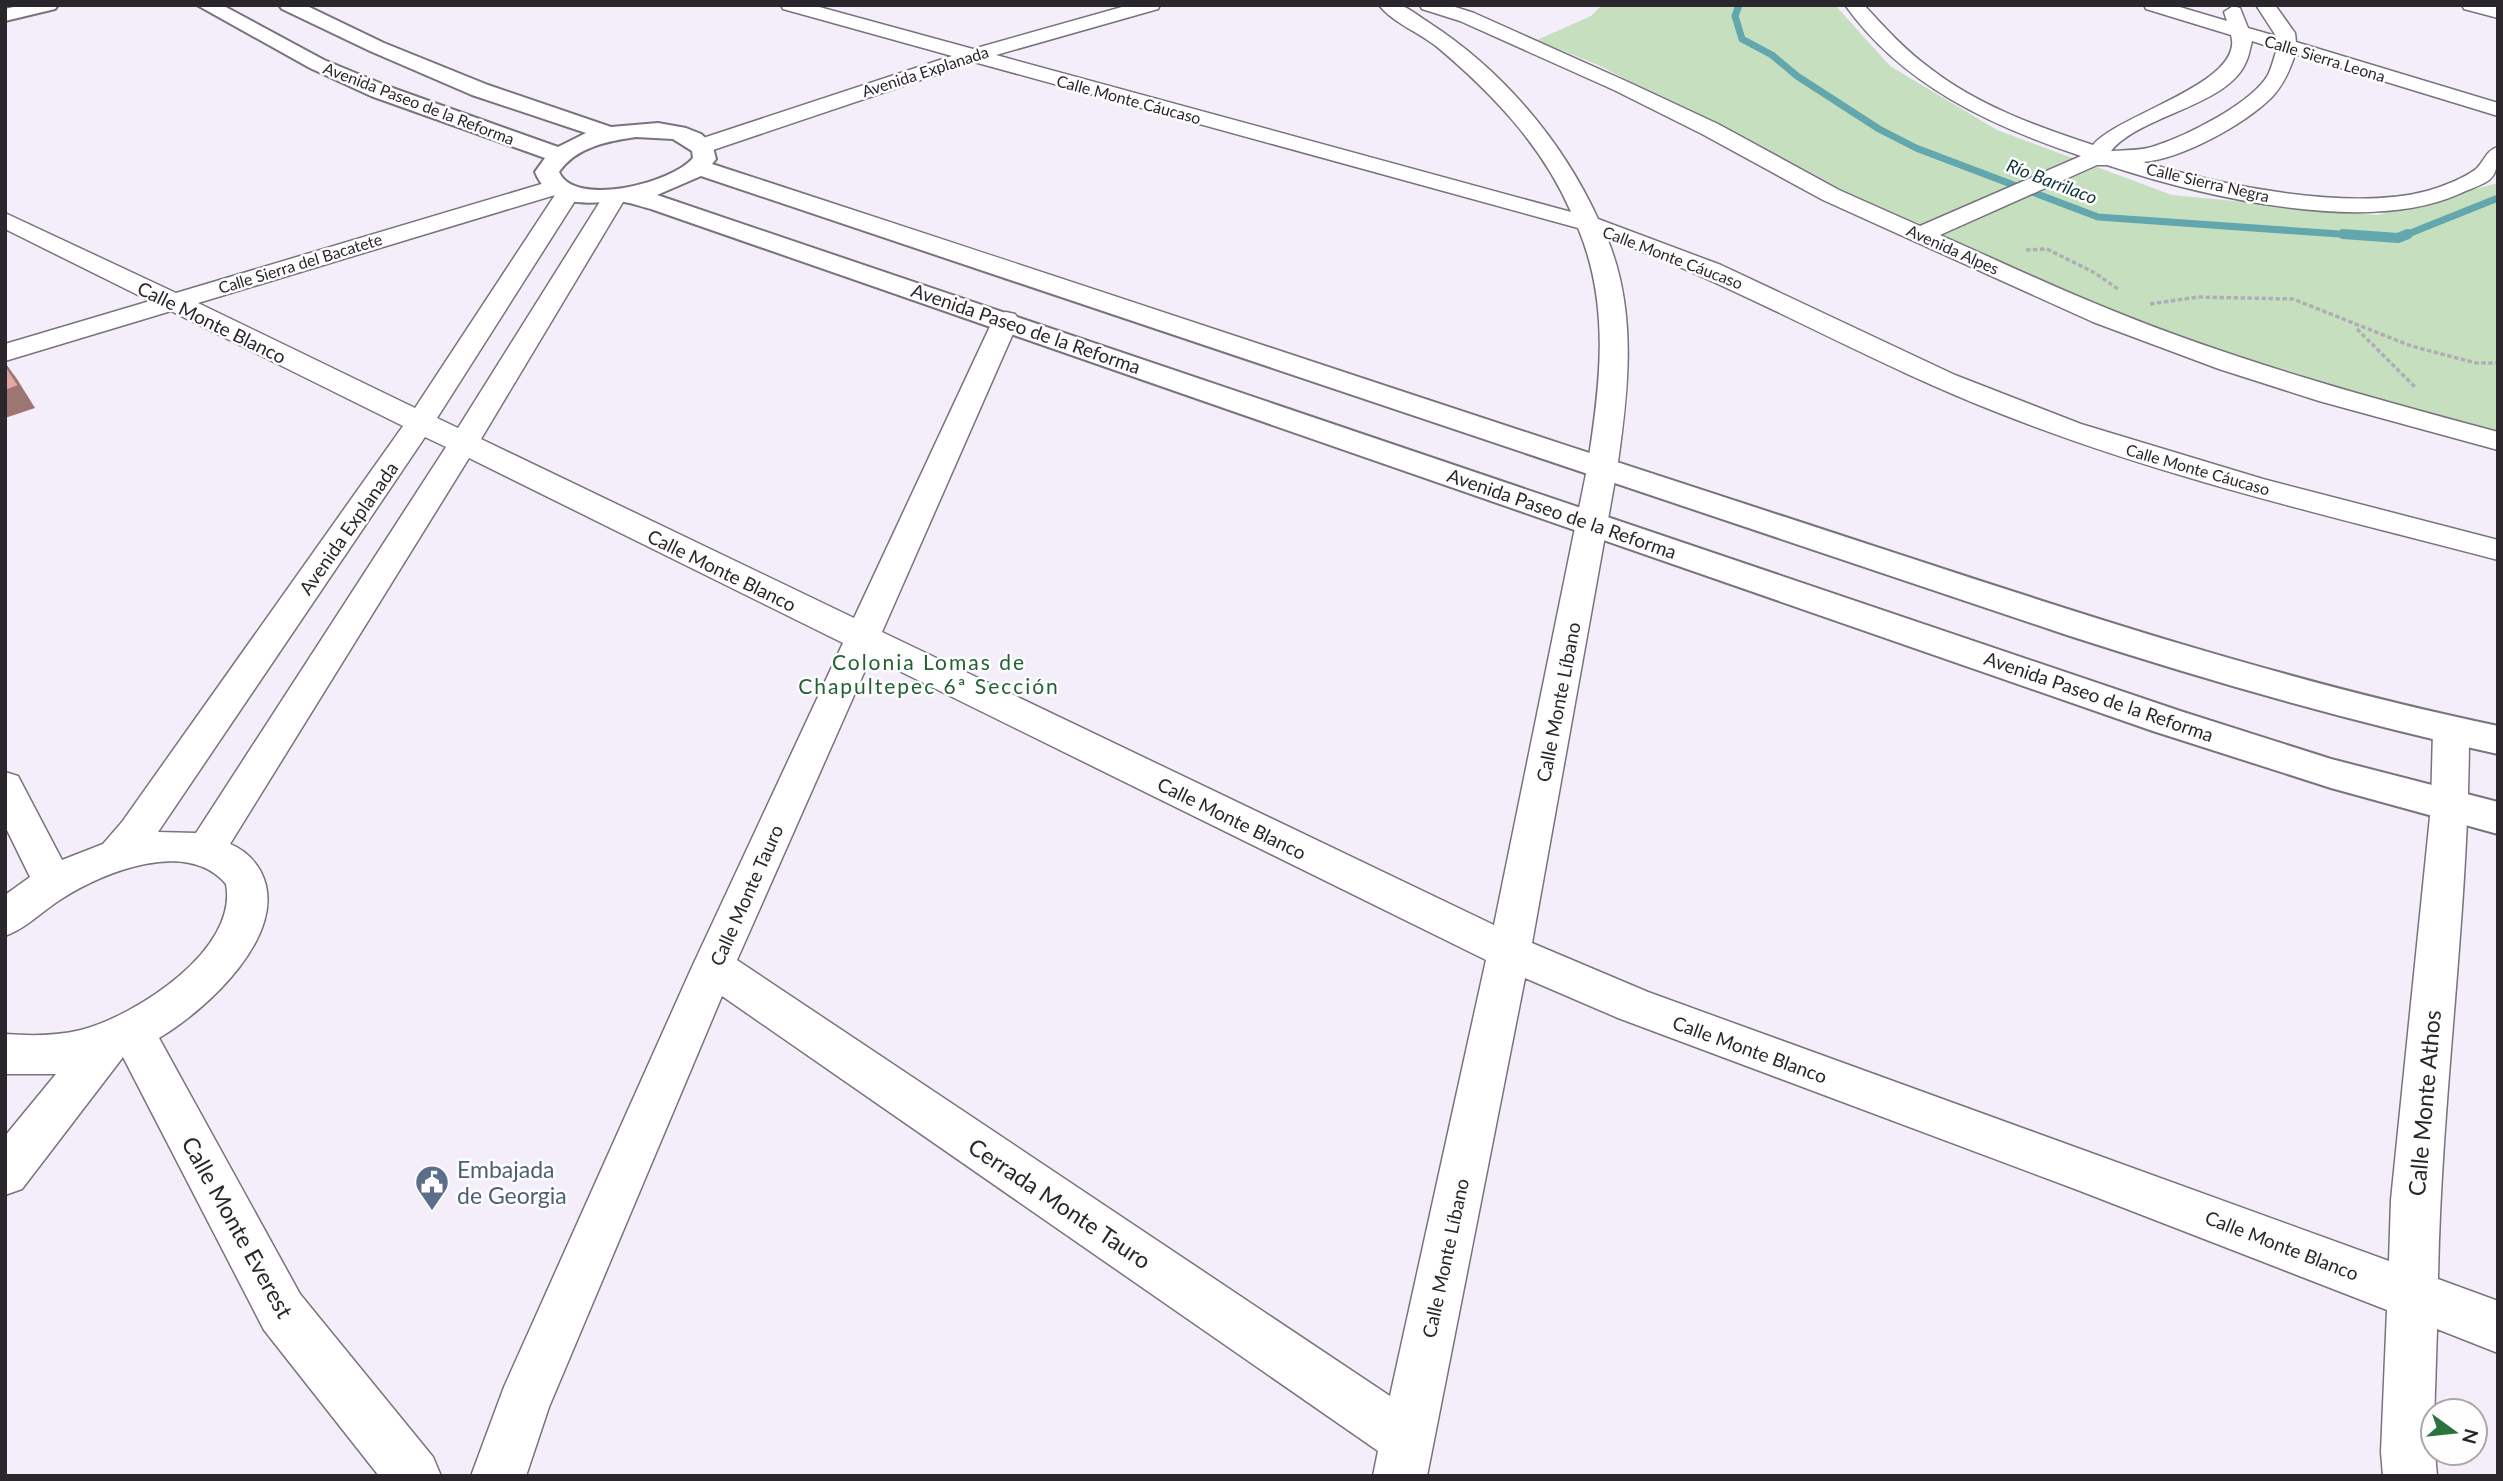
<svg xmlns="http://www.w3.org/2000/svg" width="2503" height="1481" font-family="Lato,sans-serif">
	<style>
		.green { fill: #c6dfbe }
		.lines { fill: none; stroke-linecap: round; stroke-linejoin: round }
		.stream-far1 { stroke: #62a7ad; stroke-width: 7 }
		.stream { stroke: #62a7ad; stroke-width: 10 }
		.minor-casing { stroke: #78737e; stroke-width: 3 }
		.tertiary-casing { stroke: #78737e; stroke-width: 4 }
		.secondary-casing { stroke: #78737e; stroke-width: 4 }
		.path { stroke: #b1adb7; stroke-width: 3.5; stroke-dasharray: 4.5 2.5; stroke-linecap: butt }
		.minor { fill: #fff; fill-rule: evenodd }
		.tertiary { fill: #fff; fill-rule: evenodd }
		.secondary { fill: #fff; fill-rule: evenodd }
		.shaded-wall { fill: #9e7671 }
		.building { fill: #e2a8a2; stroke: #9e7671; stroke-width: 2 }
		.labels { text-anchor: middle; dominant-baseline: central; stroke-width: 5; stroke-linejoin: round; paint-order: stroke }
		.far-street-label { font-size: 16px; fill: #29272b; stroke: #fefefe }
		.far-water-label { font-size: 18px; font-style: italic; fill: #113438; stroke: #fefefe }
		.street-label { font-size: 19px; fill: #29272b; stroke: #fefefe }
		.neighbourhood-label { font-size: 21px; letter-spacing: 2px; fill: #216132; stroke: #fefefe }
		.near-street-label { font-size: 23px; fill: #29272b; stroke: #fefefe }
		.near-service-label { font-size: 23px; fill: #4e5e75; stroke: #fefefe; text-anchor: start }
	</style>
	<rect width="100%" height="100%" fill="#f4eefb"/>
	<path class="green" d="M 1602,5 L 1835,5 L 1890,66 L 1997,130 L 2172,195 L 2377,215 L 2498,183 L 2498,433 L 2331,392 L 2104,312 L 1840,191 L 1600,66 L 1537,40 L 1591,16 Z"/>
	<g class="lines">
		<g class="stream-far1">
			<path d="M 1739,5 L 1735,16 L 1742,39 L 1772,55 L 1797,76 L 1879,129 L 1916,148 L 2098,217 L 2368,236"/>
			<path d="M 2403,236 L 2498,198"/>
		</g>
		<path class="stream" d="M 2343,234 L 2398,238 L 2408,234"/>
		<g class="minor-casing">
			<g id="minor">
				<path d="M 781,5 L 812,5 L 973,49 L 1129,5 L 1160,5 L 1158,9 L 996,55 L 1571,212 C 1542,145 1491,92 1436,46 C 1418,32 1392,22 1379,5 C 1385,5 1394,4 1400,5 C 1409,8 1420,17 1428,22 C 1501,69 1562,140 1598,219 L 1721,265 L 1955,375 L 2081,424 L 2263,479 L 2498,540 L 2498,560 C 2330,516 2160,477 1999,413 C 1865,361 1742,287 1607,238 C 1638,312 1628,393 1617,469 L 1532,943 L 1648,992 L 2389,1261 L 2391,1200 L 2431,807 L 2433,731 L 2438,722 L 2451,718 L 2464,722 L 2469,731 C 2469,914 2441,1096 2438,1279 L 2498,1301 L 2498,1353 L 2437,1329 L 2433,1453 L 2435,1453 L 2437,1476 L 2383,1476 L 2381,1452 L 2387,1310 L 2075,1189 L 1618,1018 L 1525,978 L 1427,1476 L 1373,1476 L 1378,1451 L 722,996 L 549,1407 L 526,1476 L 471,1476 L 504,1387 L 692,967 L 843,643 L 469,458 L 230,844 C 244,850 254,859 261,872 C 292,933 205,1011 159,1038 L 300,1294 L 433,1457 L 441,1476 L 379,1476 L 264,1330 L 123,1057 L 22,1189 L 5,1195 L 5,1136 L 56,1074 L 5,1074 L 5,1034 C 30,1036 56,1036 81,1030 C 135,1016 239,950 226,884 C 187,838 104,872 63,898 C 43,910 27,928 5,936 L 5,895 L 30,877 L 5,826 L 5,772 L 18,776 L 62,860 L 103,844 L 122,822 L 403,426 L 171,311 L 5,361 L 5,344 L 150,301 L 5,229 L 5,213 L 176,293 L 548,182 L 564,182 L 580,193 L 437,418 L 458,428 L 606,192 L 622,192 L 626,197 L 481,439 L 854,618 L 993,320 L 997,314 L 1006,312 L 1015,314 L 1019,320 L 882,632 L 1494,925 L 1587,469 C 1600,388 1611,306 1578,228 L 974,62 L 710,151 L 694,151 L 691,146 L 694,141 L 952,56 L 783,9 ZM 555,195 L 415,408 L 198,303 ZM 425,437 L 446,447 L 196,833 L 158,832 ZM 871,657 L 1486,960 L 1390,1396 L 737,960 Z"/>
				<path d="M 1420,5 L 1449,5 L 1474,13 L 1628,82 L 1718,124 L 1839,190 L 1920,226 L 2081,156 C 1991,126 1902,85 1845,5 L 1864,5 C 1885,28 1906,51 1931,69 C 1977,105 2038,127 2093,145 C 2118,114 2246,83 2231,35 L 2146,9 L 2144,5 L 2173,5 L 2227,21 L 2224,12 L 2233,6 L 2240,8 L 2248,28 L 2276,36 L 2256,5 L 2275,5 L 2295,33 L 2296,42 L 2498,103 L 2498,116 L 2295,54 C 2290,70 2284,84 2272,97 C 2245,124 2182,159 2143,162 C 2219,185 2350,212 2427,191 C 2441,187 2465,178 2476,169 C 2485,161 2486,150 2498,147 C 2498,184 2490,180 2459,194 C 2366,236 2201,196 2107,165 L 2097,165 L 1940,235 C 1997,260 2053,287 2111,310 C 2236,361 2367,397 2498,432 L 2498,450 L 2319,401 L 2219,369 L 2093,322 L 1823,200 L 1702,134 L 1614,90 L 1460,21 L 1422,9 ZM 2252,41 L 2277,49 C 2274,57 2272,67 2268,75 C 2251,104 2186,136 2155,146 C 2141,151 2125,150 2111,151 C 2140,115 2228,106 2246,62 C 2249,56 2250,48 2252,41 Z"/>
				<path d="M 2462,5 L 2498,6 L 2498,18 L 2464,9 Z"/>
			</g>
		</g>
		<g class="tertiary-casing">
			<path id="tertiary" d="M 22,5 L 58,5 L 55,9 L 5,21 L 5,9 Z"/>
		</g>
		<g class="secondary-casing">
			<path id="secondary" d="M 197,5 L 222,5 L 324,60 L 387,86 L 558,147 L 586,133 L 472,95 L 370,51 L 282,9 L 279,5 L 305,5 L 384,43 L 488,85 L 611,127 L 658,123 L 686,128 L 701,134 L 712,144 L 716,159 L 712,164 C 1071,280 1427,401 1785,517 C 2021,594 2255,675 2498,726 L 2498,754 C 2352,722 2209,681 2067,635 L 701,176 L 657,195 L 2180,711 L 2331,759 L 2498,802 L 2498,834 L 2331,788 L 2153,731 L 651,209 C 642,207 633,203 624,202 C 589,201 552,212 535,172 L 545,158 L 371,96 L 310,68 ZM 636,137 L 673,139 L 692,151 L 693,158 C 672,183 575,208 559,172 C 576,147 608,141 636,137 Z"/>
		</g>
		<g class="path">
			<path d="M 2026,250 L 2047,249 L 2095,273 L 2118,289"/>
			<path d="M 2150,304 L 2198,297 L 2293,299 L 2411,346 L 2476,363 L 2498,363"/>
			<path d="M 2357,329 L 2415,387"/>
		</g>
		<use href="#minor" class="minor"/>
		<use href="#tertiary" class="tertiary"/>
		<use href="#secondary" class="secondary"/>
	</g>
	<path class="shaded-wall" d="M 5,363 L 17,379 L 35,408 L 5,418 Z"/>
	<path class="building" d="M 5,364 L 19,386 L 5,391 Z"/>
	<defs>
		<g id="civic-pin" transform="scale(1.75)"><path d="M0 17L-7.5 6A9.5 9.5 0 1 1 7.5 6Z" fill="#5c6f8a" stroke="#fefefe"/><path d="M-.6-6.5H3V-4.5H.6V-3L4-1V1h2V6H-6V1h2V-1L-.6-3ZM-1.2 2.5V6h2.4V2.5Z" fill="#fff"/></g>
	</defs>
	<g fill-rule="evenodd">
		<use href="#civic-pin" x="432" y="1182"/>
	</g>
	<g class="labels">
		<g class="far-street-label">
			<text transform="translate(2325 58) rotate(17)">Calle Sierra Leona</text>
			<text transform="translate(925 71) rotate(-18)">Avenida Explanada</text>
			<text transform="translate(1129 99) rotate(15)">Calle Monte Cáucaso</text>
			<text transform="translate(419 103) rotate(21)">Avenida Paseo de la Reforma</text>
			<text transform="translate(2208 182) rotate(13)">Calle Sierra Negra</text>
			<text transform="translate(1953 249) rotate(24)">Avenida Alpes</text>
			<text transform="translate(1673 257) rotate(21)">Calle Monte Cáucaso</text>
			<text transform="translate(300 263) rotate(-17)">Calle Sierra del Bacatete</text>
			<text transform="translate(2198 469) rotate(16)">Calle Monte Cáucaso</text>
		</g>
		<g class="far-water-label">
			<text transform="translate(2052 181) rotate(21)">Río Barrilaco</text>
		</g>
		<g class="street-label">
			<text transform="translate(212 322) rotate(26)">Calle Monte Blanco</text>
			<text transform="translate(1026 328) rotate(19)">Avenida Paseo de la Reforma</text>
			<text transform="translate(1562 513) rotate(19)">Avenida Paseo de la Reforma</text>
			<text transform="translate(348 528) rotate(-55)">Avenida Explanada</text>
			<text transform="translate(722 570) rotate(26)">Calle Monte Blanco</text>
			<text transform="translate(2099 696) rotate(19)">Avenida Paseo de la Reforma</text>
			<text transform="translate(1558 702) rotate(-79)">Calle Monte Líbano</text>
			<text transform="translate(1232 818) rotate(26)">Calle Monte Blanco</text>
			<text transform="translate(746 895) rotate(-66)">Calle Monte Tauro</text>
			<text transform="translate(1750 1049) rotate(20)">Calle Monte Blanco</text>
			<text transform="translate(2282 1245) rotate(21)">Calle Monte Blanco</text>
			<text transform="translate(1445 1258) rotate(-78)">Calle Monte Líbano</text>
		</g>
		<g class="neighbourhood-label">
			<text x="929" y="661">Colonia Lomas de<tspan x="929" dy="24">Chapultepec 6ª Sección</tspan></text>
		</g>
		<g class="near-street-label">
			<text transform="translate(2424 1103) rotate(-85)">Calle Monte Athos</text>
			<text transform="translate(1060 1203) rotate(34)">Cerrada Monte Tauro</text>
			<text transform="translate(238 1227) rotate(61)">Calle Monte Everest</text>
		</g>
		<g class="near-service-label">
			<text x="457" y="1169">Embajada<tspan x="457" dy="26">de Georgia</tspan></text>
		</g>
	</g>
	<rect width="2503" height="1481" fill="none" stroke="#29272b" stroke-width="14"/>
	<g transform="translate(2454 1432) rotate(105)"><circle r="33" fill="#fefefe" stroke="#a9a8aa" stroke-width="2"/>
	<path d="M0-5L12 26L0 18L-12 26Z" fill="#2c723e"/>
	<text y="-10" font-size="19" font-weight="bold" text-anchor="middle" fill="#29272b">N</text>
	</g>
</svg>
